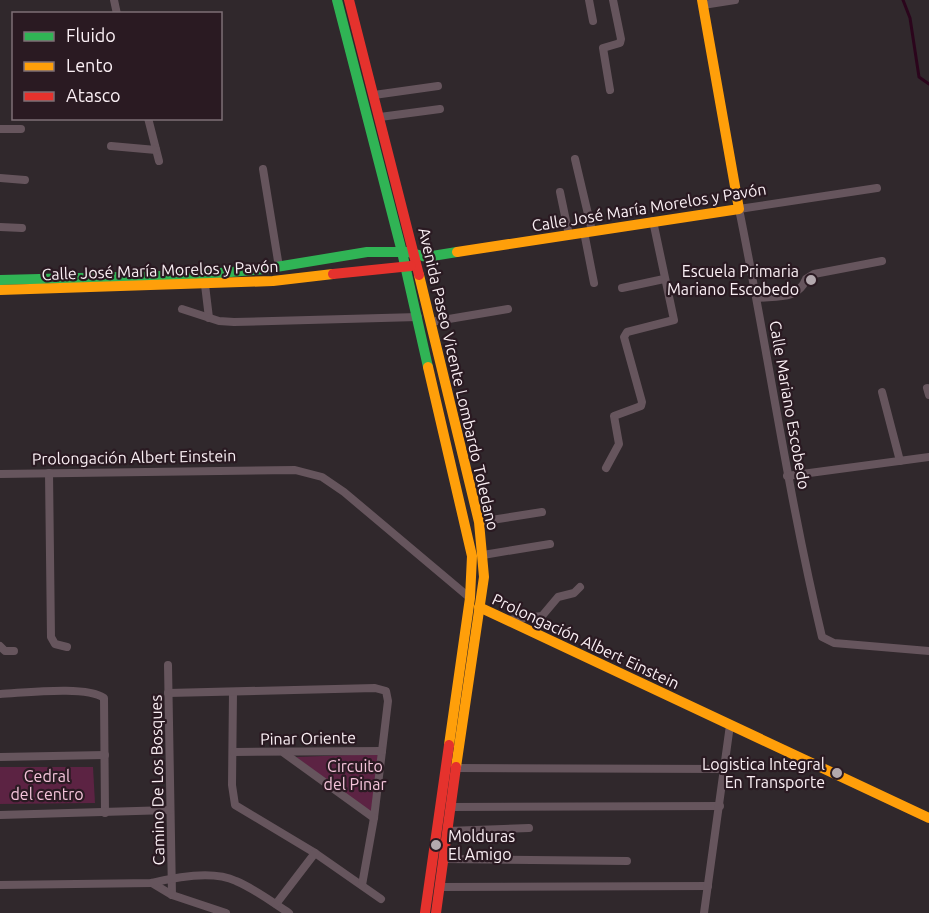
<svg xmlns="http://www.w3.org/2000/svg" width="929" height="913" font-family="Ubuntu,sans-serif">
	<style>
		.green { fill: #5c2343 }
		.lines { fill: none; stroke-linecap: round; stroke-linejoin: round }
		.stream { stroke: #2b051c; stroke-width: 3 }
		.street { stroke: #66555d; stroke-width: 8 }
		.fast { stroke: #30b455; stroke-width: 10 }
		.slow { stroke: #ff9f0a; stroke-width: 10 }
		.jam { stroke: #e5322d; stroke-width: 10 }
		.poi-dot { fill: #b3a9ae; stroke: #2a1a22; stroke-width: 2 }
		.labels { text-anchor: middle; dominant-baseline: central; stroke-width: 4.5; stroke-linejoin: round; paint-order: stroke }
		.street-label { font-size: 16px; fill: #faeff4; stroke: #2a1a22 }
		.poi-label { font-size: 16px; fill: #faeff4; stroke: #2a1a22; text-anchor: end }
		.park-label { font-size: 16px; fill: #f4c4da; stroke: #2a1a22 }
	</style>
	<rect width="100%" height="100%" fill="#30282c"/>
	<g class="green">
		<path d="M 378,754 L 371,813 L 296,757 Z"/>
		<path d="M 0,767 L 93,767 L 95,803 L 0,804 Z"/>
	</g>
	<g class="lines">
		<path class="stream" d="M 903,0 L 910,18 L 919,77 L 929,84"/>
		<g class="street">
			<path d="M 114,0 L 117,14"/>
			<path d="M 589,0 L 593,21"/>
			<path d="M 703,5 L 735,0"/>
			<path d="M 610,90 L 603,48 L 620,43 L 621,39 L 613,0"/>
			<path d="M 374,95 L 438,86"/>
			<path d="M 380,117 L 440,109"/>
			<path d="M 148,118 L 159,161"/>
			<path d="M 0,129 L 21,129"/>
			<path d="M 111,146 L 156,150"/>
			<path d="M 575,159 L 592,231"/>
			<path d="M 263,169 L 279,267"/>
			<path d="M 0,178 L 25,180"/>
			<path d="M 877,188 L 739,209 C 768,351 788,495 822,637 L 834,643 L 929,651"/>
			<path d="M 560,192 L 569,235"/>
			<path d="M 0,227 L 22,228"/>
			<path d="M 584,232 L 594,283"/>
			<path d="M 205,285 L 209,318"/>
			<path d="M 622,288 L 664,279"/>
			<path d="M 757,298 C 777,296 798,300 806,279 L 814,274 L 882,261"/>
			<path d="M 182,309 L 219,321 L 234,322 L 418,317"/>
			<path d="M 431,322 L 508,309"/>
			<path d="M 927,388 L 929,395"/>
			<path d="M 882,392 L 900,461"/>
			<path d="M 606,468 L 619,444 L 614,416 L 641,406 L 642,402 L 624,337 L 627,332 L 674,320 L 653,221"/>
			<path d="M 49,473 L 51,637 L 55,644 L 67,647"/>
			<path d="M 0,474 L 295,470 L 322,477 L 344,492 L 470,598"/>
			<path d="M 787,476 L 929,457"/>
			<path d="M 479,522 L 542,512"/>
			<path d="M 483,555 L 550,544"/>
			<path d="M 508,620 L 542,616 L 558,597 L 574,593 L 580,587"/>
			<path d="M 0,646 L 5,651 L 14,651"/>
			<path d="M 168,665 L 172,895"/>
			<path d="M 233,692 L 232,785 L 235,805 L 315,853 L 381,899"/>
			<path d="M 168,693 L 375,688 L 386,691 L 388,701 L 374,818 L 362,885"/>
			<path d="M 0,694 C 24,693 86,685 104,698 L 105,813"/>
			<path d="M 234,752 L 382,751"/>
			<path d="M 284,753 L 374,818"/>
			<path d="M 0,757 L 105,755"/>
			<path d="M 455,768 L 724,769"/>
			<path d="M 450,807 L 720,806"/>
			<path d="M 0,815 L 170,810"/>
			<path d="M 447,831 L 529,828"/>
			<path d="M 444,859 L 627,861"/>
			<path d="M 152,883 L 172,895 L 226,913"/>
			<path d="M 0,885 L 152,883 C 176,877 213,870 236,881 C 255,889 272,902 289,913"/>
			<path d="M 440,887 L 708,886"/>
			<path d="M 276,904 L 315,853"/>
			<path d="M 704,913 L 730,725"/>
		</g>
		<g class="fast">
			<path d="M 337,0 L 402,252 L 428,367"/>
			<path d="M 0,280 L 198,275 L 264,269 L 367,252 L 408,252 L 426,257 L 457,252"/>
		</g>
		<g class="slow">
			<path d="M 457,252 L 739,209 L 702,0"/>
			<path d="M 419,275 L 479,522 L 484,577 L 456,767"/>
			<path d="M 0,290 L 273,281 L 333,274"/>
			<path d="M 428,367 L 472,556 L 470,598 L 449,745"/>
			<path d="M 479,607 L 929,818"/>
		</g>
		<g class="jam">
			<path d="M 349,0 L 419,275"/>
			<path d="M 333,274 L 411,266"/>
			<path d="M 425,913 L 449,745"/>
			<path d="M 436,913 L 456,767"/>
		</g>
	</g>
	<g class="poi-dot">
		<circle cx="811" cy="280" r="6"/>
		<circle cx="837" cy="773" r="6"/>
		<circle cx="436" cy="845" r="6"/>
	</g>
	<g class="labels">
		<g class="street-label">
			<text transform="translate(649 207) rotate(-9)">Calle José María Morelos y Pavón</text>
			<text transform="translate(160 270) rotate(-2)">Calle José María Morelos y Pavón</text>
			<text transform="translate(459 379) rotate(77)">Avenida Paseo Vicente Lombardo Toledano</text>
			<text transform="translate(790 405) rotate(80)">Calle Mariano Escobedo</text>
			<text transform="translate(134 457) rotate(-1)">Prolongación Albert Einstein</text>
			<text transform="translate(586 641) rotate(25)">Prolongación Albert Einstein</text>
			<text transform="translate(308 738) rotate(-1)">Pinar Oriente</text>
			<text transform="translate(157 780) rotate(-91)">Camino De Los Bosques</text>
		</g>
		<g class="poi-label">
			<text x="799" y="271">Escuela Primaria<tspan x="799" dy="18">Mariano Escobedo</tspan></text>
			<text x="825" y="764">Logistica Integral<tspan x="825" dy="18">En Transporte</tspan></text>
			<text x="448" y="836" text-anchor="start">Molduras<tspan x="448" dy="18">El Amigo</tspan></text>
		</g>
		<g class="park-label">
			<text x="355" y="766">Circuito<tspan x="355" dy="18">del Pinar</tspan></text>
			<text x="47" y="776">Cedral<tspan x="47" dy="18">del centro</tspan></text>
		</g>
	</g>
	<rect x="12" y="12" width="210" height="108" fill="#2a1a22" stroke="#7d6f76" stroke-width="1.5"/>
	<rect x="24" y="32" width="30" height="9" fill="#30b455" stroke="#7d6f76" stroke-width="1.5"/>
	<text x="66" y="42" font-size="18" fill="#faeff4">Fluido</text>
	<rect x="24" y="62" width="30" height="9" fill="#ff9f0a" stroke="#7d6f76" stroke-width="1.5"/>
	<text x="66" y="72" font-size="18" fill="#faeff4">Lento</text>
	<rect x="24" y="92" width="30" height="9" fill="#e5322d" stroke="#7d6f76" stroke-width="1.5"/>
	<text x="66" y="102" font-size="18" fill="#faeff4">Atasco</text>
</svg>
